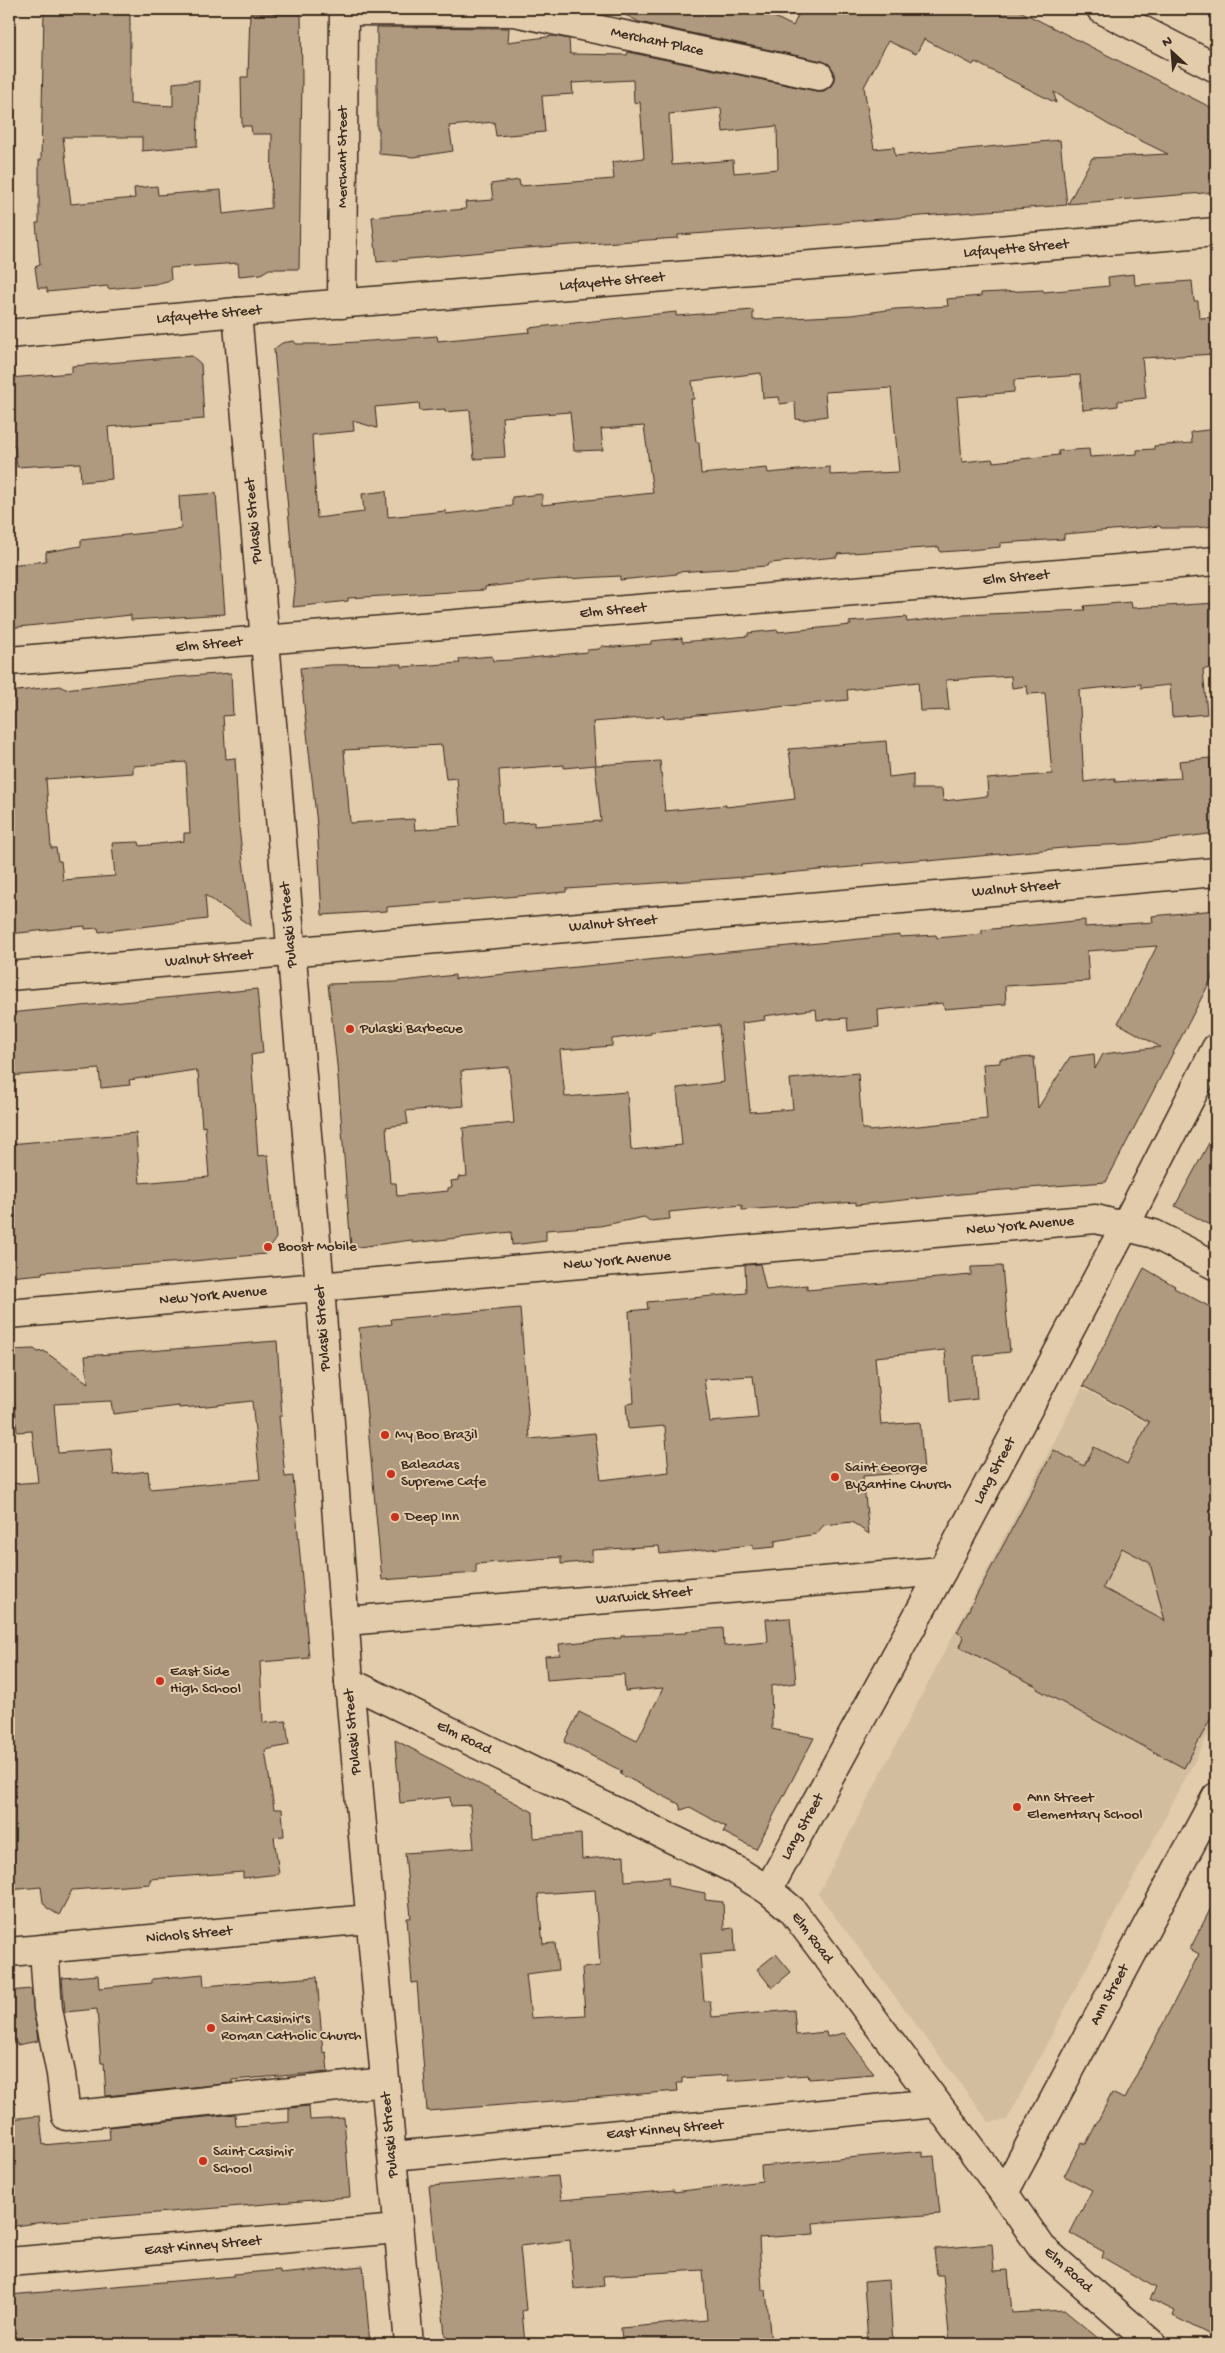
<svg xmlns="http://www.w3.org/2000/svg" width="1225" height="2353" font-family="'Gochi Hand',sans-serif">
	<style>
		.built { fill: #d3bd9f }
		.building { fill: #af9a80; stroke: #3b2a1e; fill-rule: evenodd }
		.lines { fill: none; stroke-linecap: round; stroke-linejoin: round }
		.minor-casing { stroke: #3b2a1e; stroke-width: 31 }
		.major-casing { stroke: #3b2a1e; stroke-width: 31 }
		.minor { stroke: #e3ccac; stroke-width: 28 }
		.major { stroke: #e3ccac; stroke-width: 28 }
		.poi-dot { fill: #c8321e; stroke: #e3ccac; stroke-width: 2 }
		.labels { text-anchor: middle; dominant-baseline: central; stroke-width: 4; stroke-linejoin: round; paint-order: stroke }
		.street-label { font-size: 15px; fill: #3b2a1e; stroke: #e3ccac }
		.poi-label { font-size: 15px; fill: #3b2a1e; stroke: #e3ccac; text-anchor: start }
	</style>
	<rect width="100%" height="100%" fill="#e3ccac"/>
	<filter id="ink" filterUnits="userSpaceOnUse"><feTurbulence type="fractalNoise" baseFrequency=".02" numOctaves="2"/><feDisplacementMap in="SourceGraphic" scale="10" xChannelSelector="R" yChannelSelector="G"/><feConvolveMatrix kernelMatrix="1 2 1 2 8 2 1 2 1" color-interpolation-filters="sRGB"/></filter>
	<g filter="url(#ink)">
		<path class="built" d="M 1082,1388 L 1216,1460 L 1216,1720 L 1007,2120 L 989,2122 L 818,1894 Z"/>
		<g class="building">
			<path d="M 44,9 L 130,9 L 130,104 L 173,106 L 173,83 L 199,80 L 197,146 L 142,151 L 142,137 L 63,137 L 71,204 L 135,198 L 134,188 L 157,186 L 158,195 L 221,190 L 223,214 L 271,208 L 272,134 L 252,134 L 251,126 L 242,126 L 241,77 L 248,77 L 250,13 L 301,14 L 302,78 L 299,269 L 269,269 L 261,274 L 239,276 L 238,263 L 170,268 L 171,280 L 155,284 L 108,289 L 108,286 L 47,292 L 47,288 L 38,288 L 35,267 L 40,265 L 36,223 L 39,223 L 39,160 L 41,160 Z"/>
			<path d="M 614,9 L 758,9 L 793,26 L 801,9 L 1016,9 L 1216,110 L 1216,192 L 1068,204 L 1092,158 L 1168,154 L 1109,125 L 1054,92 L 1056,103 L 975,62 L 973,65 L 924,39 L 916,54 L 888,41 L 864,87 L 874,149 L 894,147 L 895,156 L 1060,140 L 1067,205 L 842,222 L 842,223 L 808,226 L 678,235 L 678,238 L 526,248 L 377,262 L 372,217 L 466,209 L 465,202 L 493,200 L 491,184 L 519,180 L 520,186 L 614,179 L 612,162 L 644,158 L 640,102 L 634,103 L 633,80 L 572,83 L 573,94 L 542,96 L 545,132 L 496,136 L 494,122 L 449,126 L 453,151 L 414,157 L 379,154 L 379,129 L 377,129 L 377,27 L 509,28 L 508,42 L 554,36 L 569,39 L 570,54 L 627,55 L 628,52 L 816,91 L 824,91 L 831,86 L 834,80 L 834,71 L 829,64 L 822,61 L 639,22 ZM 721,108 L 723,132 L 777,126 L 778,169 L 734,173 L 733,160 L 672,165 L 669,114 Z"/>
			<path d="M 1134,274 L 1135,285 L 1192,281 L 1194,301 L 1198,301 L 1199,318 L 1216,317 L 1216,354 L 1142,358 L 1146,398 L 1118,401 L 1118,406 L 1083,410 L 1080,375 L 1014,380 L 1014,392 L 957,397 L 962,462 L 992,459 L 993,462 L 1059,455 L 1058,451 L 1089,449 L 1090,457 L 1137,454 L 1137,450 L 1154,449 L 1154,446 L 1192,443 L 1191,432 L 1216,429 L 1216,526 L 1194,528 L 1161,528 L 1160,526 L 1064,534 L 1064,539 L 1000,543 L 1000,547 L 970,550 L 940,552 L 939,547 L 837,554 L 837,557 L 770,563 L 767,566 L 677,572 L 677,574 L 620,580 L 620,576 L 547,580 L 485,587 L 485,590 L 348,598 L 348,601 L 293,607 L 295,589 L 274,349 L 282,343 L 294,341 L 296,344 L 330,344 L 437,336 L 438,341 L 530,332 L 529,328 L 676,312 L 676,316 L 753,310 L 753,320 L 851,315 L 895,309 L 948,306 L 947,299 L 981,296 L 981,293 L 1043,290 L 1044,292 L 1109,286 L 1108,277 ZM 761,373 L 763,398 L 779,397 L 780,404 L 795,402 L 796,419 L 803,420 L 827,416 L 825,392 L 891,388 L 899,472 L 830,475 L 830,467 L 768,473 L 767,468 L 701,474 L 699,442 L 696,442 L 691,399 L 694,399 L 692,381 ZM 419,403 L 420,411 L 445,409 L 445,412 L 470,410 L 474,459 L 505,457 L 502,417 L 570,412 L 574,451 L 603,450 L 601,429 L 644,426 L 653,493 L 542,505 L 542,494 L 512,497 L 512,506 L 446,514 L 446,511 L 388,517 L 386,491 L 362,494 L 364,512 L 317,518 L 312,435 L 354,431 L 353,421 L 377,428 L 375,407 Z"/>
			<path d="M 192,356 L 201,364 L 204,419 L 108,427 L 112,479 L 81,482 L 80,463 L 17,467 L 15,446 L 9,446 L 9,378 L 72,373 L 72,366 Z"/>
			<path d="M 216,493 L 225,614 L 131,620 L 131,615 L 9,628 L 9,565 L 46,561 L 46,552 L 81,546 L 81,540 L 181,529 L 179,496 Z"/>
			<path d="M 1131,602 L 1132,608 L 1216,603 L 1216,668 L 1203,669 L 1207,714 L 1172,717 L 1170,685 L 1141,688 L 1141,684 L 1079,690 L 1084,782 L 1115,778 L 1115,782 L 1181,778 L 1179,761 L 1210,758 L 1212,786 L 1216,786 L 1216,833 L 1131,844 L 1084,846 L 928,861 L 928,859 L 863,864 L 863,866 L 732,878 L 566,889 L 566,892 L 387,907 L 387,911 L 322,915 L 317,825 L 300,668 L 330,665 L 402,664 L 402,667 L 460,663 L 459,659 L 492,656 L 493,661 L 512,660 L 587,652 L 587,650 L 599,649 L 602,646 L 614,647 L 651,644 L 651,641 L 682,638 L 682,642 L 748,636 L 748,633 L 778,630 L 778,632 L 851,625 L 849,622 L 906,617 L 907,622 L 963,615 L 1085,610 L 1084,606 ZM 1011,676 L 1012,688 L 1027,686 L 1028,694 L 1045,693 L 1052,774 L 987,779 L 988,796 L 943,801 L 942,789 L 913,789 L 913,774 L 889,777 L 886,741 L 789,749 L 795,799 L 726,807 L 726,805 L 665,811 L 660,761 L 596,765 L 593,722 L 664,716 L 664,718 L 708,714 L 848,700 L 847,690 L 918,682 L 920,711 L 949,710 L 946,680 ZM 442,745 L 446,779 L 457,778 L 461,826 L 415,830 L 414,819 L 350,823 L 344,750 ZM 564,765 L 564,768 L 595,765 L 601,821 L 534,826 L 534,822 L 502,824 L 499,770 Z"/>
			<path d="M 231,673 L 233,715 L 223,716 L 226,759 L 235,758 L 239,828 L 251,926 L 205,895 L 207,919 L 99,932 L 98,928 L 85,929 L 85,926 L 9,934 L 9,692 L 60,686 L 65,689 L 162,678 ZM 186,762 L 190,833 L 184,833 L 184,841 L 140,846 L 139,842 L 112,843 L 115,876 L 63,880 L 61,861 L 58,861 L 56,848 L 51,848 L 46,779 L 133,773 L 133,766 Z"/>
			<path d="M 1216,910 L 1216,970 L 1106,1182 L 990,1191 L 856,1205 L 856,1202 L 742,1210 L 742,1205 L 669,1212 L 670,1219 L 650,1221 L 644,1217 L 600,1226 L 546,1230 L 546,1241 L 512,1245 L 511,1232 L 412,1243 L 412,1240 L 351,1248 L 337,1065 L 328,984 L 395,982 L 455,975 L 455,979 L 900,935 L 900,937 L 936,935 L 937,938 L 982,934 L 982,930 L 1085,920 L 1085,927 L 1153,922 L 1152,916 ZM 1157,946 L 1118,1023 L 1160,1047 L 1103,1054 L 1095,1069 L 1094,1054 L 1070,1057 L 1038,1108 L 1034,1057 L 1000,1059 L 1000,1063 L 983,1064 L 987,1119 L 869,1131 L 868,1129 L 862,1129 L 858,1073 L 790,1079 L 793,1109 L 750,1112 L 742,1023 L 765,1020 L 764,1016 L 816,1009 L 817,1020 L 847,1018 L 848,1031 L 879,1027 L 878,1010 L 943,1003 L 944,1009 L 1006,1004 L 1005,986 L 1089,981 L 1087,951 ZM 719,1025 L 724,1082 L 677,1088 L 682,1145 L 631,1150 L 627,1092 L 565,1097 L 560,1050 L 612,1046 L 612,1039 L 651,1034 L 651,1032 ZM 509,1067 L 514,1123 L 463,1128 L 467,1176 L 458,1177 L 458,1180 L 451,1181 L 452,1187 L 448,1188 L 448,1191 L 397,1196 L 396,1183 L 390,1183 L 386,1127 L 408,1124 L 406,1111 L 464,1106 L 461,1071 Z"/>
			<path d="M 257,989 L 263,1053 L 251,1055 L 258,1156 L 268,1155 L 276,1238 L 265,1254 L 183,1262 L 42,1272 L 42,1274 L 9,1277 L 9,1144 L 136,1133 L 140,1183 L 209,1177 L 205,1126 L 202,1127 L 198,1072 L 196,1073 L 195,1070 L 129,1080 L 130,1085 L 101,1088 L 99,1069 L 9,1076 L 9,1013 Z"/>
			<path d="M 1216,1130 L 1216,1228 L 1175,1206 Z"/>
			<path d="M 760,1264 L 766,1290 L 807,1285 L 807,1290 L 971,1275 L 971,1267 L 1002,1266 L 1010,1352 L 974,1356 L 977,1399 L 949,1402 L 945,1350 L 875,1357 L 881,1425 L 920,1422 L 924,1471 L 863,1476 L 869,1534 L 852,1522 L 824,1525 L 816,1534 L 775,1541 L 775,1547 L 753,1549 L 753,1545 L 660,1554 L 659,1546 L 592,1550 L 592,1561 L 561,1564 L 561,1557 L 476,1564 L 476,1573 L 382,1580 L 359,1328 L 392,1324 L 391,1319 L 520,1308 L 530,1439 L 595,1433 L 601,1480 L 669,1472 L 665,1426 L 628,1429 L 626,1404 L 634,1403 L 629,1311 L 648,1309 L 647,1302 L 746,1293 L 745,1265 ZM 753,1376 L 758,1418 L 710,1422 L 704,1379 Z"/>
			<path d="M 1144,1268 L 1175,1286 L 1174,1288 L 1216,1310 L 1216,1709 L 1184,1768 L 1037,1689 L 1038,1687 L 960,1647 L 964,1637 L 957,1632 L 1054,1450 L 1084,1466 L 1094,1447 L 1127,1464 L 1149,1422 L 1083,1386 ZM 1122,1548 L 1150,1563 L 1165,1621 L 1103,1588 Z"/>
			<path d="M 277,1341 L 282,1416 L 279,1416 L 285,1477 L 293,1476 L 309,1658 L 260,1662 L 263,1723 L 286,1721 L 289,1745 L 265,1750 L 274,1809 L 282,1809 L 284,1836 L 274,1837 L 279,1874 L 243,1878 L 243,1872 L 150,1879 L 150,1884 L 72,1890 L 59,1915 L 47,1908 L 43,1902 L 41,1887 L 9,1890 L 9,1484 L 38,1482 L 32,1431 L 17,1432 L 10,1350 L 34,1349 L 38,1352 L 44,1351 L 88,1383 L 85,1356 ZM 111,1401 L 113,1414 L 179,1406 L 179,1408 L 207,1406 L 252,1401 L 260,1479 L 150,1489 L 148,1471 L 114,1475 L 111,1449 L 58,1453 L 54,1404 Z"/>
			<path d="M 790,1618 L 796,1683 L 771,1686 L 772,1729 L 814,1738 L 756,1849 L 723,1832 L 726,1827 L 690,1807 L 681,1810 L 679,1804 L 620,1774 L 622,1771 L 564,1742 L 579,1712 L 637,1741 L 663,1688 L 625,1691 L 624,1674 L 547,1680 L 545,1656 L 560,1655 L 559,1644 L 621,1638 L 621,1636 L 687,1633 L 687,1631 L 723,1628 L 724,1646 L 768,1642 L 766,1619 Z"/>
			<path d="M 395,1740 L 533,1812 L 534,1838 L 581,1834 L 582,1859 L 624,1856 L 625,1881 L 668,1877 L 669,1886 L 705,1893 L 705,1900 L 723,1902 L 724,1929 L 734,1928 L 735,1952 L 700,1955 L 704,2001 L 710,2001 L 712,2017 L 794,2010 L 796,2035 L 826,2032 L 827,2037 L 844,2033 L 874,2074 L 809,2079 L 808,2075 L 728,2081 L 728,2075 L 682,2078 L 682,2083 L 677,2083 L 678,2091 L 427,2111 L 417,1982 L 412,1983 L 407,1918 L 411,1918 L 405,1853 L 474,1848 L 470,1805 L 451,1806 L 450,1797 L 400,1803 ZM 595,1890 L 600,1966 L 582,1968 L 585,2015 L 531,2018 L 526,1974 L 558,1970 L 555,1943 L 543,1944 L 538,1894 Z"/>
			<path d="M 1216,1898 L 1216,2338 L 1173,2316 L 1175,2311 L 1150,2299 L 1156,2288 L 1102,2257 L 1104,2252 L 1070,2233 L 1092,2190 L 1064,2176 L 1082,2142 L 1086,2144 L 1112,2093 L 1124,2099 L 1199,1954 L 1190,1949 Z"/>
			<path d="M 776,1954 L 791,1972 L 772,1988 L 757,1969 Z"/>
			<path d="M 203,1974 L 204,1986 L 317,1977 L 323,2053 L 326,2052 L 328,2072 L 232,2080 L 232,2083 L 106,2096 L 104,2063 L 101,2063 L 97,2009 L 65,2012 L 62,1978 L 98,1975 L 99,1988 L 152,1983 L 152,1979 Z"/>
			<path d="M 31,1989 L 38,2041 L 17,2045 L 17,2043 L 9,2044 L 9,1991 Z"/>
			<path d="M 309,2106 L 310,2120 L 344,2118 L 350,2197 L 36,2223 L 9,2227 L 9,2119 L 40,2116 L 43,2145 L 110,2139 L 109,2127 L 235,2114 L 236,2126 L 289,2122 L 289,2108 Z"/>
			<path d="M 923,2151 L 923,2157 L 934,2156 L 940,2214 L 813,2223 L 814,2234 L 759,2238 L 762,2290 L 766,2290 L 771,2344 L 622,2344 L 621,2328 L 707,2320 L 703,2270 L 603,2276 L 604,2286 L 574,2289 L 570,2240 L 520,2246 L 526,2310 L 522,2311 L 525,2344 L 446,2344 L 429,2186 L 558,2176 L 561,2200 L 674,2190 L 674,2192 L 762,2181 L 761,2166 Z"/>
			<path d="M 992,2244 L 994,2271 L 1008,2270 L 1012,2313 L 1064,2310 L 1105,2344 L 950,2344 L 943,2275 L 937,2275 L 934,2249 Z"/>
			<path d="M 363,2266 L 370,2344 L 9,2344 L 9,2295 L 234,2276 L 234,2274 L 280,2270 L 280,2274 Z"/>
			<path d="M 889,2280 L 893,2344 L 868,2344 L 864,2282 Z"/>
		</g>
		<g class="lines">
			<g class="minor-casing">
				<g id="minor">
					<path d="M 344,11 L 515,12 L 819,76"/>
					<path d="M 342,304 L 344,9"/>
					<path d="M 237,312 L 320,1287 L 349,1682 L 409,2344"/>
					<path d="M 9,334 L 237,312 L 1216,232"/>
					<path d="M 9,661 L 1216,561"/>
					<path d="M 9,976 L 1216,872"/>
					<path d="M 9,1314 L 1096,1219 L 1154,1234 L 1216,1266"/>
					<path d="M 346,1621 L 942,1571"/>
					<path d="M 349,1682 L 734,1869 L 768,1890 L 792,1910 L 1004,2193 L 1042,2248 L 1152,2344"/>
					<path d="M 768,1890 L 942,1571 L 1125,1226 L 1216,1048"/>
					<path d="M 44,1949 L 48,2009 L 61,2074 L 66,2116 L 385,2082"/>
					<path d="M 9,1952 L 369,1919"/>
					<path d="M 393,2156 L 936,2103"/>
					<path d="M 1004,2193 L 1216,1797"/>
					<path d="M 9,2262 L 398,2229"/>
				</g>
			</g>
			<g class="major-casing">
				<path id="major" d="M 1101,9 L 1216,68"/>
			</g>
			<use href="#minor" class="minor"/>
			<use href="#major" class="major"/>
		</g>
	</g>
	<g class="poi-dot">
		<circle cx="350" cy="1029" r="5"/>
		<circle cx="268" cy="1247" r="5"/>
		<circle cx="385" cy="1435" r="5"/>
		<circle cx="391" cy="1474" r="5"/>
		<circle cx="835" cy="1477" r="5"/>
		<circle cx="395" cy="1517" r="5"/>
		<circle cx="160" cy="1681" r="5"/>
		<circle cx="1017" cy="1807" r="5"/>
		<circle cx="211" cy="2028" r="5"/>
		<circle cx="203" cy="2161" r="5"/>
	</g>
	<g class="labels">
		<g class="street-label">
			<text transform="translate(657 42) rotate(12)">Merchant Place</text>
			<text transform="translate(343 157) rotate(-90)">Merchant Street</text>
			<text transform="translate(1016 249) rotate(-5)">Lafayette Street</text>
			<text transform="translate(612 282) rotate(-5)">Lafayette Street</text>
			<text transform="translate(209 315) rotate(-5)">Lafayette Street</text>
			<text transform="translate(254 521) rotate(-95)">Pulaski Street</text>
			<text transform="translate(1016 578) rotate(-5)">Elm Street</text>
			<text transform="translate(613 611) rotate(-5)">Elm Street</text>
			<text transform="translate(209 645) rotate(-5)">Elm Street</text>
			<text transform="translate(1016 889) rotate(-5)">Walnut Street</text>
			<text transform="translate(613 924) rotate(-5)">Walnut Street</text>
			<text transform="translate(289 925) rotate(-95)">Pulaski Street</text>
			<text transform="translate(209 959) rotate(-5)">Walnut Street</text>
			<text transform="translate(1020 1226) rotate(-5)">New York Avenue</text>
			<text transform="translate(617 1261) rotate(-5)">New York Avenue</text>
			<text transform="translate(213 1296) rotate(-5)">New York Avenue</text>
			<text transform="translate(323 1328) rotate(-94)">Pulaski Street</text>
			<text transform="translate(995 1471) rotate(-62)">Lang Street</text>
			<text transform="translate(644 1596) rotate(-5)">Warwick Street</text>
			<text transform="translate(353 1732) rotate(-95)">Pulaski Street</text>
			<text transform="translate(464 1738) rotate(26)">Elm Road</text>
			<text transform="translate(803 1827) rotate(-61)">Lang Street</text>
			<text transform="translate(189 1935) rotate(-5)">Nichols Street</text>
			<text transform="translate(812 1938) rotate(53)">Elm Road</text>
			<text transform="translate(1110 1995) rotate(-62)">Ann Street</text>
			<text transform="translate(665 2130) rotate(-5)">East Kinney Street</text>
			<text transform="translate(390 2135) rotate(-95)">Pulaski Street</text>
			<text transform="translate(203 2246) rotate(-5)">East Kinney Street</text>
			<text transform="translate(1068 2270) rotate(42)">Elm Road</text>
		</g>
		<g class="poi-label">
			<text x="360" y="1029">Pulaski Barbecue</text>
			<text x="278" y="1247">Boost Mobile</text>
			<text x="395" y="1435">My Boo Brazil</text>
			<text x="401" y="1465">Baleadas<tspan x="401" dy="17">Supreme Cafe</tspan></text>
			<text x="845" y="1468">Saint George<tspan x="845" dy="17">Byzantine Church</tspan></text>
			<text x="405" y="1517">Deep Inn</text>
			<text x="170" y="1672">East Side<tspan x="170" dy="17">High School</tspan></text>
			<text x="1027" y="1798">Ann Street<tspan x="1027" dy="17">Elementary School</tspan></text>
			<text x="221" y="2019">Saint Casimir's<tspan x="221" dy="17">Roman Catholic Church</tspan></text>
			<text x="213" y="2152">Saint Casimir<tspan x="213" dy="17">School</tspan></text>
		</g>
	</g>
	<rect width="1225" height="2353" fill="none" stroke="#e3ccac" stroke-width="30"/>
	<rect x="15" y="15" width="1195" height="2323" fill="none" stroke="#3b2a1e" stroke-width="2" filter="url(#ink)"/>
	<g transform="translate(1172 52) rotate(334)" stroke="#e3ccac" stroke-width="4" paint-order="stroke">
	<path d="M0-4L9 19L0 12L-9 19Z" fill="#3b2a1e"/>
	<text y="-8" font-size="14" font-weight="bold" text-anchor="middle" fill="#3b2a1e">N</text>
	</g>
</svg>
